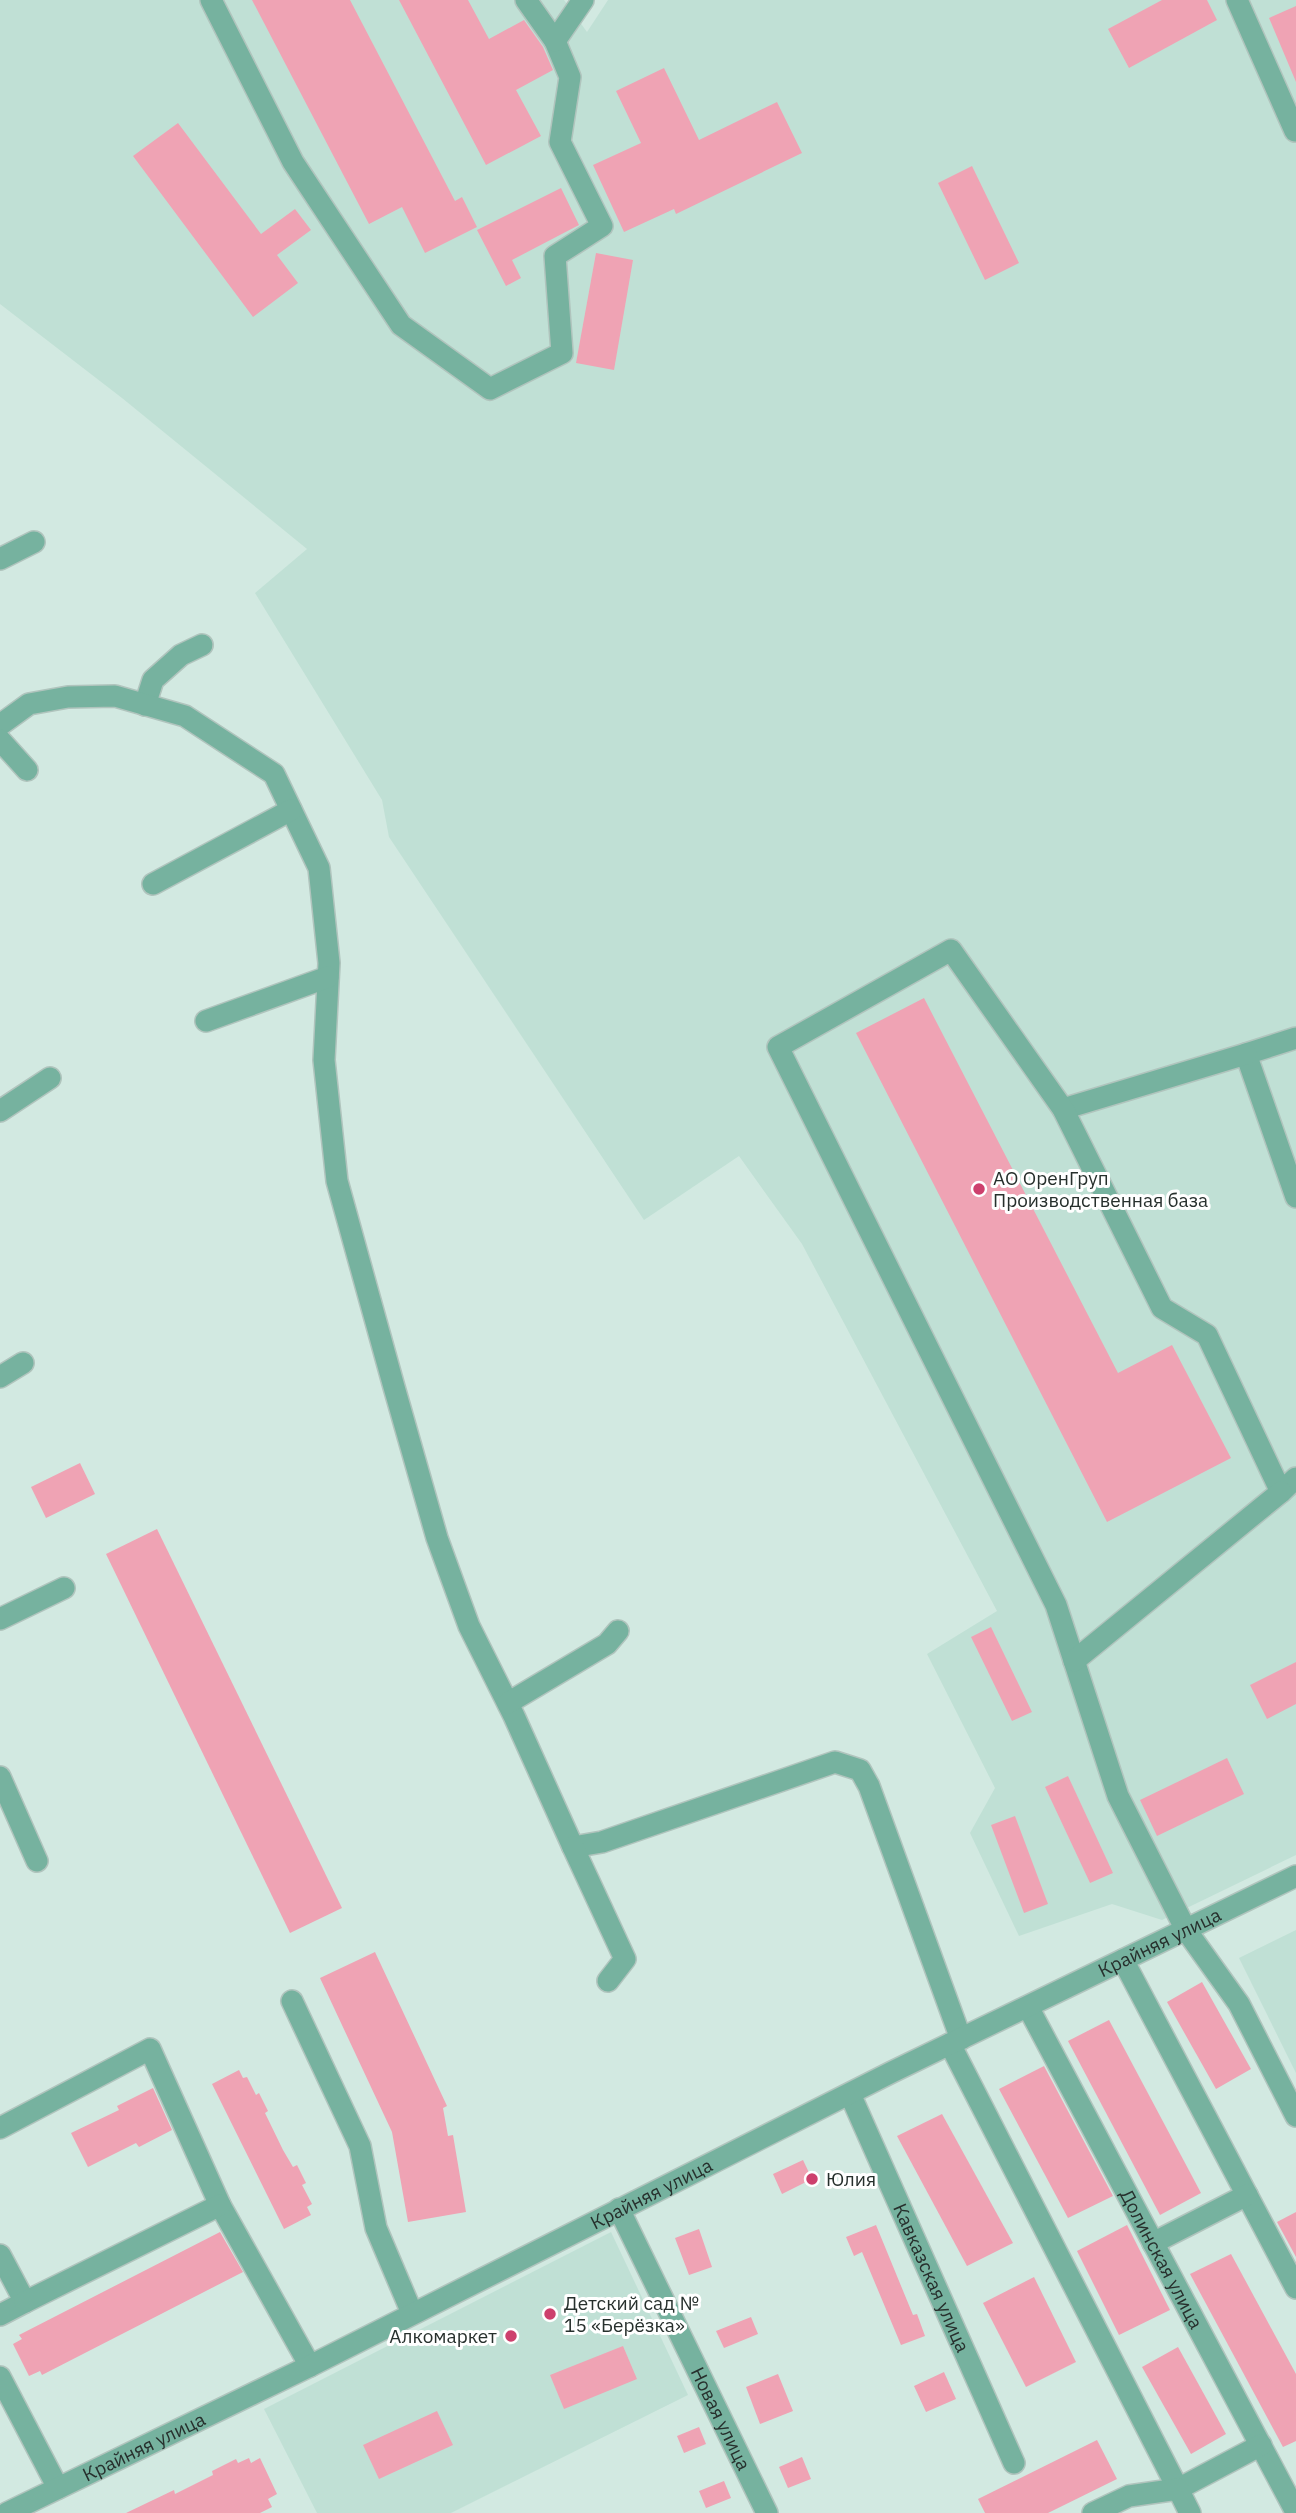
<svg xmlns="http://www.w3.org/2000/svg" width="1296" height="2513" font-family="'IBM Plex Sans',sans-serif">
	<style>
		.built { fill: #c0e0d5 }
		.building { fill: #efa3b4 }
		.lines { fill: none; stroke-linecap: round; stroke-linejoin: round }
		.minor-casing { stroke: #b0c4bd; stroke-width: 24 }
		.minor { stroke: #76b29f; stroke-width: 21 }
		.poi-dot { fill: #cd406d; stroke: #fff; stroke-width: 2.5 }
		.labels { text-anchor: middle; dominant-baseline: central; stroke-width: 6; stroke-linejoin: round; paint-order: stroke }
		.poi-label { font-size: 19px; fill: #27302d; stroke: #fff; text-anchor: start }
		.street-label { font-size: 19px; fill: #27302d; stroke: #fff }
	</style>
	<rect width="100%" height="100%" fill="#d2e9e1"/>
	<g class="built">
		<path d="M 0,0 L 564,0 L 587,32 L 608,0 L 1296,0 L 1296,1855 L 1162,1920 L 1112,1904 L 1019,1936 L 970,1833 L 995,1788 L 927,1654 L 997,1611 L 802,1244 L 739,1156 L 644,1220 L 389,837 L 382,800 L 255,593 L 307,549 L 122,398 L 0,304 Z"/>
		<path d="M 1296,1930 L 1296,2073 L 1239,1958 Z"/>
		<path d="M 611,2232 L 688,2395 L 451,2513 L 317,2513 L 264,2409 Z"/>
	</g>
	<g class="building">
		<path d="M 252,0 L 350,0 L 455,201 L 462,197 L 477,227 L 425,253 L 402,207 L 369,224 Z"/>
		<path d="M 399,0 L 468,0 L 489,39 L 524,20 L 543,47 L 553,70 L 516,90 L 541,136 L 486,165 Z"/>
		<path d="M 1162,0 L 1207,0 L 1217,20 L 1129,68 L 1108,29 Z"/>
		<path d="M 1296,6 L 1296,82 L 1269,18 Z"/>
		<path d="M 664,68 L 699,140 L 777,102 L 802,153 L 676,214 L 674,209 L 624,232 L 593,165 L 641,143 L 616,91 Z"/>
		<path d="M 178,123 L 261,234 L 295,209 L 311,230 L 277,255 L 298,283 L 253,317 L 133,156 Z"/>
		<path d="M 972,166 L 1019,263 L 985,280 L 938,183 Z"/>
		<path d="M 561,188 L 579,225 L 512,260 L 521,278 L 506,286 L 477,230 Z"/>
		<path d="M 596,253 L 633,260 L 614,370 L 576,363 Z"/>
		<path d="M 924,998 L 1118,1373 L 1172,1345 L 1231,1458 L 1107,1522 L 856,1033 Z"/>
		<path d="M 80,1463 L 95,1494 L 46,1518 L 31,1487 Z"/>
		<path d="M 157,1529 L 342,1908 L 290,1933 L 106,1554 Z"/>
		<path d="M 991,1627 L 1032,1712 L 1012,1721 L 971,1637 Z"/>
		<path d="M 1296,1662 L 1296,1704 L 1267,1719 L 1250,1685 Z"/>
		<path d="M 1227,1758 L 1244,1794 L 1157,1836 L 1140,1800 Z"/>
		<path d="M 1068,1776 L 1113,1873 L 1090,1883 L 1045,1787 Z"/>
		<path d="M 1015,1816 L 1048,1904 L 1024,1913 L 991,1825 Z"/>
		<path d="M 375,1952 L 447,2106 L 443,2108 L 448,2136 L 453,2135 L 466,2212 L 408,2222 L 392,2132 L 320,1978 Z"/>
		<path d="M 1202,1982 L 1251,2069 L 1216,2089 L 1167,2002 Z"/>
		<path d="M 1109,2020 L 1201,2193 L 1160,2215 L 1068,2041 Z"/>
		<path d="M 1044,2066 L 1113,2196 L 1068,2218 L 999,2089 Z"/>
		<path d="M 239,2070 L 243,2078 L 247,2077 L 256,2095 L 259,2093 L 268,2111 L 265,2113 L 283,2150 L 293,2167 L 297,2165 L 306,2183 L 302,2185 L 312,2204 L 307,2207 L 311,2215 L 284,2229 L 212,2084 Z"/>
		<path d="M 153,2088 L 172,2130 L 139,2147 L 136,2143 L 88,2167 L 71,2133 L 119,2110 L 117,2106 Z"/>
		<path d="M 942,2114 L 1013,2243 L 967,2266 L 897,2136 Z"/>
		<path d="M 803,2160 L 812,2179 L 782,2194 L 773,2174 Z"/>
		<path d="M 1296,2212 L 1296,2257 L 1277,2222 Z"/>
		<path d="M 876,2225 L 913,2315 L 917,2314 L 925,2336 L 901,2345 L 862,2252 L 854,2256 L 846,2237 Z"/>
		<path d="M 1127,2225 L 1170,2310 L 1119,2335 L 1077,2251 Z"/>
		<path d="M 699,2229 L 712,2267 L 689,2275 L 675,2238 Z"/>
		<path d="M 220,2232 L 243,2272 L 42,2375 L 40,2371 L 29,2376 L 13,2344 L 22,2339 L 19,2335 Z"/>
		<path d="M 1231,2254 L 1296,2374 L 1296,2441 L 1283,2447 L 1190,2274 Z"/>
		<path d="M 1034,2277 L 1076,2362 L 1026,2387 L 983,2303 Z"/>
		<path d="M 751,2317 L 758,2334 L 724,2348 L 716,2331 Z"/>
		<path d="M 623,2346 L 637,2379 L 564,2409 L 550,2375 Z"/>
		<path d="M 1178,2347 L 1226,2434 L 1191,2454 L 1142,2367 Z"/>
		<path d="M 944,2372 L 956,2399 L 926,2412 L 914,2386 Z"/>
		<path d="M 778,2374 L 793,2411 L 760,2424 L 746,2387 Z"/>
		<path d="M 437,2411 L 453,2445 L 379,2479 L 363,2445 Z"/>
		<path d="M 699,2427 L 706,2444 L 684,2453 L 677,2436 Z"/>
		<path d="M 1097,2440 L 1117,2479 L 1048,2513 L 985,2513 L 978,2499 Z"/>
		<path d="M 802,2457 L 811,2479 L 788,2488 L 779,2467 Z"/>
		<path d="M 249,2458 L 251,2463 L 260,2458 L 277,2494 L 268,2499 L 272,2507 L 260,2513 L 126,2513 L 174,2490 L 175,2494 L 213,2475 L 212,2471 L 236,2459 L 238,2463 Z"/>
		<path d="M 724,2481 L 731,2498 L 706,2508 L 699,2491 Z"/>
	</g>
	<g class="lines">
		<g class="minor-casing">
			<g id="minor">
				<path d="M 211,0 L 293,162 L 401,325 L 490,389 L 562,353 L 555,256 L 602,226 L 560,142 L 570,77 L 555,41"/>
				<path d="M 526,0 L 555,41 L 583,0"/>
				<path d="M 1237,0 L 1295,131"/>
				<path d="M 0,559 L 34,542"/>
				<path d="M 145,705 L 153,680 L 181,655 L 202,645"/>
				<path d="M 0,725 L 29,704 L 68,697 L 115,696 L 185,716 L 274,774 L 319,868 L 329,963 L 324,1060 L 337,1181 L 394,1387 L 437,1538 L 469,1626 L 514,1716 L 573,1847 L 602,1842 L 835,1762 L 860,1770 L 869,1786 L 961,2039"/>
				<path d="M 0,740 L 27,770"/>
				<path d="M 153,884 L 291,810"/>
				<path d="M 206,1021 L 328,977"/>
				<path d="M 1296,1038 L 1246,1054 L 1296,1197"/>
				<path d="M 1063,1109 L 1246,1054"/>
				<path d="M 0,1111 L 50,1078"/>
				<path d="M 0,1377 L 23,1363"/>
				<path d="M 1296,1478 L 1281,1492 L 1207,1335 L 1162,1308 L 1063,1109 L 951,950 L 778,1047 L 1056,1605 L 1118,1796 L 1186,1930 L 1239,2004 L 1296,2116"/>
				<path d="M 0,1619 L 64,1588"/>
				<path d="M 1074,1661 L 1281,1492"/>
				<path d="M 508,1703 L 607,1644 L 618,1631"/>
				<path d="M 0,1777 L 37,1861"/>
				<path d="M 573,1847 L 625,1959 L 608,1981"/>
				<path d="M 1123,1960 L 1296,2288"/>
				<path d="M 292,2001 L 360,2146 L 376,2228 L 412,2313"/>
				<path id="s1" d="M 1028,2007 L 1296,2512"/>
				<path d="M 950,2044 L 1178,2489 L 1261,2445"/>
				<path id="s2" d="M 850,2094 L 1014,2463"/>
				<path d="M 0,2128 L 150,2049 L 220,2205 L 310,2366"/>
				<path id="s3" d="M 619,2209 L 767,2513"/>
				<path d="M 1153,2243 L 1247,2195"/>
				<path d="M 0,2255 L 25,2302 L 0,2315"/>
				<path d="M 25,2302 L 220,2205"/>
				<path d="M 0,2377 L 58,2488"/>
				<path id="s4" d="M 7,2513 L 310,2366 L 892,2072 L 1296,1876"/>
				<path d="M 1093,2513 L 1129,2496 L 1178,2489 L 1190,2513"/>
			</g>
		</g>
		<use href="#minor" class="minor"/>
	</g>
	<g class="poi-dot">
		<circle cx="979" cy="1189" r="7"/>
		<circle cx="812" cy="2179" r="7"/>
		<circle cx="550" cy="2314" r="7"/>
		<circle cx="511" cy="2336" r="7"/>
	</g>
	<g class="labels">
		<g class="poi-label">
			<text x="993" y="1178">АО ОренГруп<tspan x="993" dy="22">Производственная база</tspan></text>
			<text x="826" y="2179">Юлия</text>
			<text x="564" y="2303">Детский сад №<tspan x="564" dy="22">15 «Берёзка»</tspan></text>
			<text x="497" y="2336" text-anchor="end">Алкомаркет</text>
		</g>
		<g class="street-label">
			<text stroke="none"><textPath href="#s4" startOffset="1286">Крайняя улица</textPath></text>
			<text stroke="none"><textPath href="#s4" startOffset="719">Крайняя улица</textPath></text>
			<text stroke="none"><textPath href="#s1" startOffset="285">Долинская улица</textPath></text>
			<text stroke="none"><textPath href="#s2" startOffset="201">Кавказская улица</textPath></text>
			<text stroke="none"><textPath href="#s3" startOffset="233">Новая улица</textPath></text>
			<text stroke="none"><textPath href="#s4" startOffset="152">Крайняя улица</textPath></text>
		</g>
	</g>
</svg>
